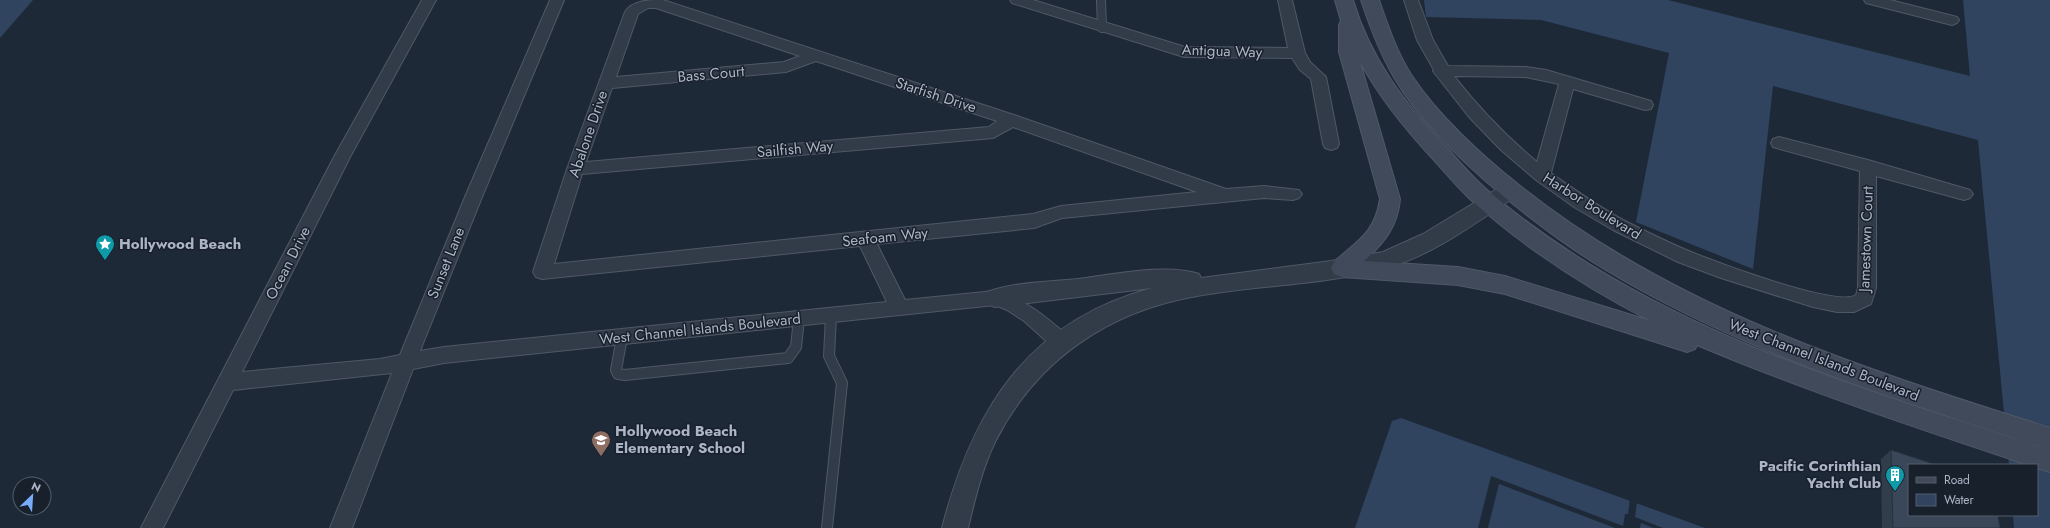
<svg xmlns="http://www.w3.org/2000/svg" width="2050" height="528" font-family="Jost,sans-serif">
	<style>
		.water { fill: #304460 }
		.pier { fill: #1e2938 }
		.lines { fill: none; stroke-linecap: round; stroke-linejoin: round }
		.service-far1-casing { stroke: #505866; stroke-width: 10 }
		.service-casing { stroke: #505866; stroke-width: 12 }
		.minor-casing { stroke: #505866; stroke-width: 2 }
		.tertiary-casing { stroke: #505866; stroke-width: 2 }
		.secondary-casing { stroke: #505866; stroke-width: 2 }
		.service-far1 { stroke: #323b48; stroke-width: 8 }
		.service { stroke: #323b48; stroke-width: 10 }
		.minor { fill: #323b48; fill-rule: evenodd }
		.tertiary { fill: #323b48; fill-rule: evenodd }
		.secondary { fill: #404a5b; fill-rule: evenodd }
		.wall { fill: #323d4c }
		.building { fill: #3a4758; stroke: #29323e }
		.labels { text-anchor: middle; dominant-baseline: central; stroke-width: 3; stroke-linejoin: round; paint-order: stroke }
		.street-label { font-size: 15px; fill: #acb5c5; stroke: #18202c }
		.poi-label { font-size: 15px; font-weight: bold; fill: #acb5c5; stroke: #18202c; text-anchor: start }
	</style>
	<rect width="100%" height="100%" fill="#1e2938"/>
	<g class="water">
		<path d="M 0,0 L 33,0 L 0,38 Z"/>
		<path d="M 1424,0 L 1668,0 L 1970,76 L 1963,0 L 2050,0 L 2050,528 L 2014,528 L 2013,515 L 2037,515 L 2037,465 L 2009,465 L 1978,140 L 1773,86 L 1753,269 L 1636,222 L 1669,53 L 1541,20 L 1426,17 Z"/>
		<path d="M 1401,418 L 1705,528 L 1355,528 L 1392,421 Z"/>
	</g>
	<path class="pier" d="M 1491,476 L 1623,526 L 1625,514 L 1628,514 L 1630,499 L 1637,502 L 1635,517 L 1663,528 L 1653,528 L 1641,523 L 1640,528 L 1615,528 L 1499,484 L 1488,528 L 1478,528 Z"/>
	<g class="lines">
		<g class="service-far1-casing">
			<path id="service-far1" d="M 1101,0 L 1102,28"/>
		</g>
		<g class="service-casing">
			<g id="service">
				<path d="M 622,337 L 616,370 L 618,374 L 625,375 L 788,358 L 796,347 L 799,319"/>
				<path d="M 827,528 L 842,383 L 829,356 L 831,316"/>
			</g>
		</g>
		<g class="minor-casing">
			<g id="minor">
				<path d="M 422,0 L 436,0 L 350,157 L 242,372 L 380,359 L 400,355 L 465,197 L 550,0 L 564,0 L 482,197 L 420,351 L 444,347 L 887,302 L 860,246 L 542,279 L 536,277 L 533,272 L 567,169 L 625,12 C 633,0 649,0 663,0 L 1017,116 L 1226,189 L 1264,186 L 1299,190 L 1302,194 L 1299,198 L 1293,200 L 1264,198 L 1062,218 L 1034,228 L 877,244 L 905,300 L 995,291 C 1025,299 1045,316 1068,336 L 1071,342 L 1068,348 L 1061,350 L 1054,348 L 1024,321 L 1007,310 L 995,305 L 444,363 L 413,369 L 352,528 L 330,528 L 392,373 L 233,390 L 163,528 L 141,528 L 334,157 ZM 648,8 L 656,8 L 800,56 L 784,62 L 616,77 L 638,14 ZM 816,61 L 997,121 L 989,127 L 586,162 L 612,88 L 786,72 ZM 1013,127 L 1197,192 L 1061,206 L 1033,214 L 554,264 L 582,174 L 993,138 Z"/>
				<path d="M 1010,0 L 1033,0 L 1185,47 L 1288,48 L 1278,0 L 1292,0 L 1305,53 L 1310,62 L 1326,77 L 1339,144 L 1337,148 L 1331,150 L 1325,148 L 1323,144 L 1311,79 L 1300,70 L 1292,58 L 1184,57 L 1012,3 Z"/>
				<path d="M 1404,0 L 1418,0 L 1433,40 L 1448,66 L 1526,67 L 1546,70 L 1651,101 L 1653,105 L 1651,109 L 1645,110 L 1573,89 L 1551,173 C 1575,190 1599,207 1625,221 C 1647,232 1669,243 1691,252 C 1716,262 1837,308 1856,295 L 1858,288 L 1860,171 L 1773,147 L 1771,143 L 1773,139 L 1779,137 L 1868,160 L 1970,190 L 1973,194 L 1970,198 L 1964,200 L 1876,176 L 1876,288 L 1871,304 L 1854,312 L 1837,312 L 1813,307 L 1721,278 L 1678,262 L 1613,230 L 1574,207 L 1536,180 L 1501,150 L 1469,117 L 1433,71 L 1434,70 L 1417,40 ZM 1454,76 L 1526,77 L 1559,84 L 1537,162 C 1506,136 1479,108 1454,76 Z"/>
				<path d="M 1864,0 L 1890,0 L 1957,17 L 1959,20 L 1957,23 L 1952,25 L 1866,3 Z"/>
			</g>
		</g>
		<g class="tertiary-casing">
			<path id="tertiary" d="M 1509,183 L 1516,186 L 1519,191 L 1516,196 C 1474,224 1432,256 1383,269 C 1322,285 1259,285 1197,296 C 1109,311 1036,360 995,442 C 982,469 975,499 968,528 L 942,528 C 973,409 1027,322 1152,288 L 995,307 L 987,304 L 984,298 L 987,292 C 1015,282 1048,282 1078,279 C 1112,275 1166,263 1199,274 L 1201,278 L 1331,261 L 1383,252 L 1423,234 L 1502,186 Z"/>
		</g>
		<g class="secondary-casing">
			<g id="secondary">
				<path d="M 1335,0 L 1353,0 C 1370,58 1405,104 1447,148 C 1459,161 1472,177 1486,189 C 1646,327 1852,386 2050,450 L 2050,472 L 2037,468 L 2037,465 L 2028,465 C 1917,428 1806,391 1697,345 L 1695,349 L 1687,352 L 1505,294 L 1458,285 L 1342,277 L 1334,274 L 1331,268 L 1334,262 C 1357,241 1375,233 1380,199 L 1339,52 L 1339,25 L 1341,21 ZM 1360,62 C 1380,98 1405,129 1433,159 C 1445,172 1457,187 1470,199 C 1525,248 1586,288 1651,321 L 1505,276 L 1458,267 L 1364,261 C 1384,243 1398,226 1400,199 Z"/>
				<path d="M 1361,0 L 1379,0 C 1388,26 1397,53 1412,76 C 1438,115 1482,156 1519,185 C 1675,310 1862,368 2050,428 L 2050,450 C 1899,400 1743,353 1606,270 C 1569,248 1535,222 1502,195 C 1465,164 1419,120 1395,79 C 1380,54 1370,27 1361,0 Z"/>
			</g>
		</g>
		<use href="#service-far1" class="service-far1"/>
		<use href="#service" class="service"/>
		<use href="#minor" class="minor"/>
		<use href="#tertiary" class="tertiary"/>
		<use href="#secondary" class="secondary"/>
	</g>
	<path class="wall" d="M 1891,450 L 2000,528 L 1882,528 L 1881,459 Z"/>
	<path class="building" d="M 1891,450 L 1937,465 L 1909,465 L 1909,515 L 1998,515 L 2000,528 L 1893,528 Z"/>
	<defs>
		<g id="sight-pin" transform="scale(1)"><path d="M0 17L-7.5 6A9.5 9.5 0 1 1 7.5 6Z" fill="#0f9aa8" stroke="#18202c"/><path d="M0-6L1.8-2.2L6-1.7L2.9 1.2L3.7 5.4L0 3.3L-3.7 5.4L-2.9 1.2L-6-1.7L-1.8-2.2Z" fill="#fff"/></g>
		<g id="school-pin" transform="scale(1)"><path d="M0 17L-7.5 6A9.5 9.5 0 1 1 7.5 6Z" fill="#8d6e63" stroke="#18202c"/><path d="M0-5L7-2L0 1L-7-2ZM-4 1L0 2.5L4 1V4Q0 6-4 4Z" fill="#fff"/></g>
		<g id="building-pin" transform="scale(1)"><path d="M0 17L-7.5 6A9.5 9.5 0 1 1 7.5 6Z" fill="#0f9aa8" stroke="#18202c"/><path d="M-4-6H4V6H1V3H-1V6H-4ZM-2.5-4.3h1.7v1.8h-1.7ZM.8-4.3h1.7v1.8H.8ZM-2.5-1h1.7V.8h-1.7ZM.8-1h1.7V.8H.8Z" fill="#fff"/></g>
	</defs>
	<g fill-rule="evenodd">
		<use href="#sight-pin" x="105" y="244"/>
		<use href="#school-pin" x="601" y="440"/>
		<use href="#building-pin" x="1895" y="475"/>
	</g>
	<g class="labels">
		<g class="street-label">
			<text transform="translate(1222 51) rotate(2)">Antigua Way</text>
			<text transform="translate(711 74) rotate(-5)">Bass Court</text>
			<text transform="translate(936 95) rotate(18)">Starfish Drive</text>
			<text transform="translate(588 134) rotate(-71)">Abalone Drive</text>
			<text transform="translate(795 149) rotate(-5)">Sailfish Way</text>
			<text transform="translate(1592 206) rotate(32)">Harbor Boulevard</text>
			<text transform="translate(885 237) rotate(-6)">Seafoam Way</text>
			<text transform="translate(1866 239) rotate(-88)">Jamestown Court</text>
			<text transform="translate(288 263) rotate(-63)">Ocean Drive</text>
			<text transform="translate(446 263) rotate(-68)">Sunset Lane</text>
			<text transform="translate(700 329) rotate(-6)">West Channel Islands Boulevard</text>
			<text transform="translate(1824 360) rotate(21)">West Channel Islands Boulevard</text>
		</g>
		<g class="poi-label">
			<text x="119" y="244">Hollywood Beach</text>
			<text x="615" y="431">Hollywood Beach<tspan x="615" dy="17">Elementary School</tspan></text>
			<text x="1881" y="466" text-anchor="end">Pacific Corinthian<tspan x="1881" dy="17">Yacht Club</tspan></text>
		</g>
	</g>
	<rect x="1908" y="464" width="130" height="52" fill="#18202c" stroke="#535c69"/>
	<rect x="1916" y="477" width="20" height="6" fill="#404a5b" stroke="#535c69"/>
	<text x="1944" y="484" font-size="12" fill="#acb5c5">Road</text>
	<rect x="1916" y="494" width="20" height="12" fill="#304460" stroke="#535c69"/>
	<text x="1944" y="504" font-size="12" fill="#acb5c5">Water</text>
	<g transform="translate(32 496) rotate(25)"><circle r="19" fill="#18202c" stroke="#535c69"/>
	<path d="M0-3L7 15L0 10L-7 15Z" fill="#79abfd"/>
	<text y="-6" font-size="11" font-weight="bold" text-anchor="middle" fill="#acb5c5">N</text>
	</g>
</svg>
